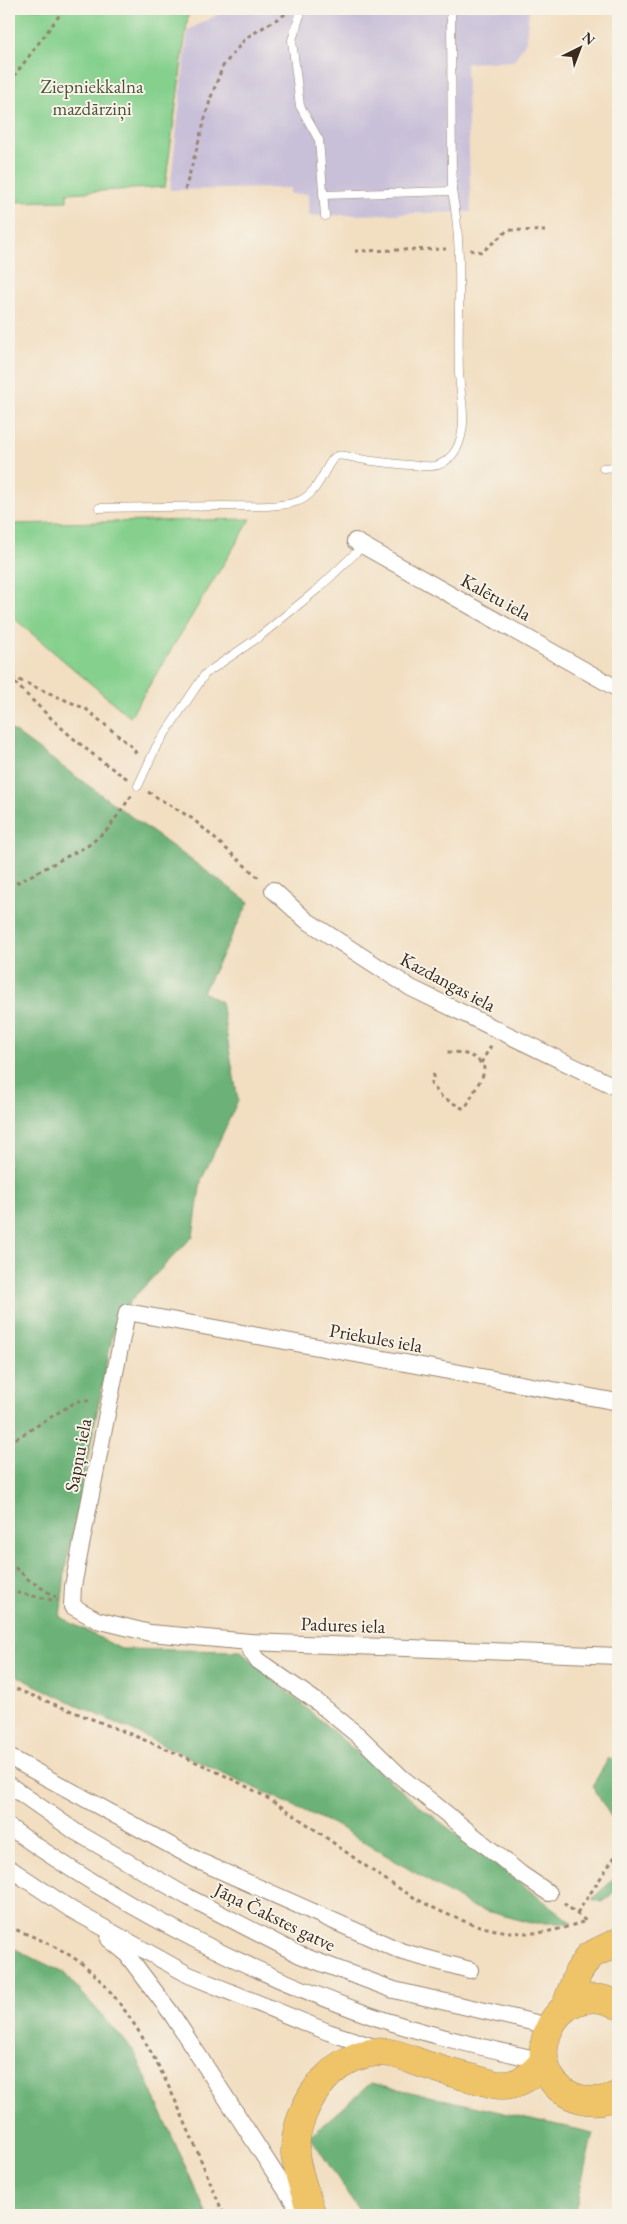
<svg xmlns="http://www.w3.org/2000/svg" width="627" height="2224" font-family="'EB Garamond',serif">
	<style>
		.industrial { fill: #c8bfd8 }
		.green { fill: #85d08d; stroke: #607d56 }
		.forest { fill: #6cb278; stroke: #546e4b }
		.lines { fill: none; stroke-linecap: round; stroke-linejoin: round }
		.lane-casing { stroke: #968470; stroke-width: 9 }
		.street-casing { stroke: #968470; stroke-width: 18 }
		.highway-casing { stroke: #968470; stroke-width: 29 }
		.path { stroke: #968470; stroke-width: 3; stroke-dasharray: 4 4; stroke-linecap: butt }
		.lane { stroke: #fff; stroke-width: 8 }
		.street { stroke: #fff; stroke-width: 16 }
		.highway { stroke: #efc469; stroke-width: 28 }
		.labels { text-anchor: middle; dominant-baseline: central; stroke-width: 4; stroke-linejoin: round; paint-order: stroke }
		.park-label { font-size: 19px; fill: #4e543a; stroke: #f7f3e8 }
		.street-label { font-size: 19px; fill: #3b2a1e; stroke: #f7f3e8 }
	</style>
	<rect width="100%" height="100%" fill="#f7f3e8"/>
	<filter id="ink" filterUnits="userSpaceOnUse"><feTurbulence type="fractalNoise" baseFrequency=".02" numOctaves="2"/><feDisplacementMap in="SourceGraphic" scale="10" xChannelSelector="R" yChannelSelector="G"/><feConvolveMatrix kernelMatrix="1 2 1 2 8 2 1 2 1" color-interpolation-filters="sRGB"/></filter>
	<filter id="wash" filterUnits="userSpaceOnUse"><feTurbulence type="fractalNoise" baseFrequency=".0096" numOctaves="4" result="noise"/><feDisplacementMap in="SourceGraphic" scale="20" xChannelSelector="R" yChannelSelector="G"/><feGaussianBlur stdDeviation="1.12" result="paint"/><feColorMatrix in="noise" values="0 0 0 0 0 0 0 0 0 0 0 0 0 0 0 0 0 1.4 0 .05"/><feComposite in="paint" operator="in"/></filter>
	<g filter="url(#wash)">
		<rect width="100%" height="100%" fill="#f2dec1"/>
		<path class="industrial" d="M 218,9 L 529,9 L 526,41 L 514,61 L 466,63 L 471,212 L 308,216 L 308,194 L 290,194 L 290,188 L 170,190 L 188,30 L 221,13 Z"/>
		<g class="green">
			<path d="M 9,9 L 189,9 L 165,187 L 67,193 L 67,201 L 9,202 Z"/>
			<path d="M 251,519 L 130,717 L 9,614 L 9,524 Z"/>
		</g>
		<g class="forest">
			<path d="M 9,728 L 249,902 L 203,992 L 221,1002 L 238,1100 L 201,1181 L 193,1236 L 131,1300 L 113,1333 L 66,1564 L 60,1617 L 121,1649 L 241,1651 L 413,1801 L 572,1923 L 531,1923 L 472,1907 L 339,1827 L 28,1682 L 9,1670 Z"/>
			<path d="M 609,1758 L 618,1761 L 618,1828 L 592,1786 Z"/>
			<path d="M 618,1875 L 618,1888 L 603,1902 L 592,1899 Z"/>
			<path d="M 9,1946 L 64,1973 L 134,2051 L 207,2215 L 9,2215 Z"/>
			<path d="M 371,2083 L 593,2133 L 574,2215 L 362,2215 L 310,2136 Z"/>
		</g>
	</g>
	<g filter="url(#ink)">
		<g class="lines">
			<g class="lane-casing">
				<g id="lane">
					<path d="M 302,9 L 292,40 L 300,106 L 319,140 L 325,216"/>
					<path d="M 323,195 L 452,191"/>
					<path d="M 603,468 L 618,467"/>
					<path d="M 99,508 C 141,507 183,507 224,506 C 247,506 274,508 296,502 C 321,495 326,459 337,456 C 343,454 353,458 360,459 C 372,461 430,469 438,465 C 449,461 457,451 460,440 C 467,419 460,394 459,373 C 457,312 464,251 452,191 L 451,9"/>
					<path d="M 138,786 L 156,747 L 205,674 L 259,637 L 319,588 L 364,545"/>
				</g>
			</g>
			<g class="street-casing">
				<g id="street">
					<path d="M 355,541 L 618,689"/>
					<path d="M 273,890 L 306,920 L 411,988 L 618,1088"/>
					<path d="M 618,1402 L 127,1312 L 73,1586 L 72,1606 L 97,1620 L 150,1633 L 250,1642 L 618,1656"/>
					<path d="M 250,1642 L 251,1651 L 257,1660 L 316,1701 L 360,1737 L 401,1777 L 521,1874 L 549,1893"/>
					<path d="M 9,1757 L 199,1861 L 403,1952 L 470,1970"/>
					<path d="M 9,1785 L 76,1832 L 188,1897 L 300,1955 L 394,1990 L 549,2026"/>
					<path d="M 9,1827 C 119,1905 242,1969 369,2015 C 426,2035 486,2048 544,2061"/>
					<path d="M 9,1868 L 72,1910 L 189,1975 L 328,2032 L 380,2049"/>
					<path d="M 109,1939 L 125,1952 L 171,2013 L 302,2215"/>
				</g>
			</g>
			<g class="highway-casing">
				<g id="highway">
					<path d="M 618,2005 C 551,1971 510,2080 581,2099 C 593,2102 606,2101 618,2095"/>
					<path d="M 565,2008 L 578,1973 L 589,1956 L 618,1942"/>
					<path d="M 312,2215 C 307,2198 296,2169 295,2153 C 294,2104 339,2041 395,2054 C 404,2056 414,2061 423,2064 C 441,2070 460,2075 478,2080 C 485,2081 493,2085 500,2085 C 520,2086 533,2074 544,2061"/>
				</g>
			</g>
			<g class="path">
				<path d="M 9,83 L 64,9"/>
				<path d="M 185,190 L 211,97 L 223,66 L 246,38 L 287,13"/>
				<path d="M 470,250 L 482,252 L 508,230 L 545,231"/>
				<path d="M 355,251 L 446,249"/>
				<path d="M 9,677 C 46,714 83,751 128,779"/>
				<path d="M 12,677 L 86,709 L 132,747 L 138,756"/>
				<path d="M 148,792 L 193,819 L 261,880"/>
				<path d="M 9,887 L 89,845 L 108,829 L 132,795"/>
				<path d="M 481,1063 L 492,1044"/>
				<path d="M 434,1074 L 431,1084 L 442,1097 L 462,1108 L 466,1107 L 483,1075 L 484,1067 C 475,1054 462,1052 446,1052"/>
				<path d="M 9,1443 L 77,1401 L 93,1401"/>
				<path d="M 9,1562 L 29,1580 L 56,1597"/>
				<path d="M 9,1591 L 57,1601"/>
				<path d="M 9,1686 C 91,1720 177,1749 255,1791 C 343,1839 428,1936 534,1933 C 552,1932 570,1926 586,1921 L 561,1901"/>
				<path d="M 577,1913 L 618,1852"/>
				<path d="M 9,1927 C 38,1938 72,1952 95,1975 C 156,2036 190,2137 224,2215"/>
			</g>
			<use href="#lane" class="lane"/>
			<use href="#street" class="street"/>
			<use href="#highway" class="highway"/>
		</g>
	</g>
	<g class="labels">
		<g class="park-label">
			<text x="92" y="86">Ziepniekkalna<tspan x="92" dy="22">mazdārziņi</tspan></text>
		</g>
		<g class="street-label">
			<text transform="translate(496 597) rotate(29)">Kalētu iela</text>
			<text transform="translate(448 982) rotate(28)">Kazdangas iela</text>
			<text transform="translate(376 1338) rotate(10)">Priekules iela</text>
			<text transform="translate(78 1455) rotate(-79)">Sapņu iela</text>
			<text transform="translate(343 1625) rotate(2)">Padures iela</text>
			<text transform="translate(275 1917) rotate(26)">Jāņa Čakstes gatve</text>
		</g>
	</g>
	<rect width="627" height="2224" fill="none" stroke="#f7f3e8" stroke-width="30"/>
	<g transform="translate(580 48) rotate(42)" stroke="#f7f3e8" stroke-width="4" paint-order="stroke">
	<path d="M0-4L9 19L0 12L-9 19Z" fill="#3b2a1e"/>
	<text y="-8" font-size="14" font-weight="bold" text-anchor="middle" fill="#3b2a1e">N</text>
	</g>
</svg>
